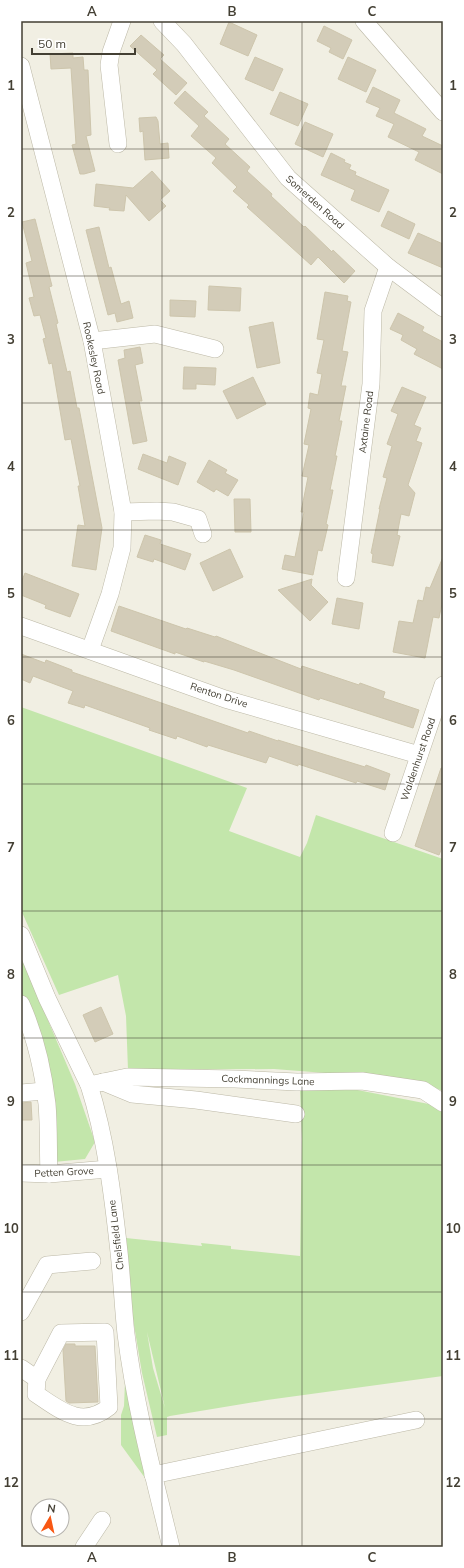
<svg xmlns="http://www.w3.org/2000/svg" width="464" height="1568" font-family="Mulish,sans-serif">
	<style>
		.green { fill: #c3e6ab; fill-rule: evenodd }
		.building { fill: #d3ccb8; stroke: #cdc5ac }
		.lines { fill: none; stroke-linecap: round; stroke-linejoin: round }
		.minor-casing { stroke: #bcb8a6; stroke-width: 18 }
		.minor { stroke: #fff; stroke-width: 17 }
		.grid { fill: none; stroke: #433f33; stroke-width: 1; stroke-opacity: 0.55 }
		.labels { text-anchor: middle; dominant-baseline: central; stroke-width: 3.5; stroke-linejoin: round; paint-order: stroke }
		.street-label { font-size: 10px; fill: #433f33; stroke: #fff }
		.neatline { fill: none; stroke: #433f33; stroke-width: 1.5 }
		.grid-label { font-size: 13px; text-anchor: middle; font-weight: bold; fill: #433f33 }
	</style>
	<rect width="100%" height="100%" fill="#f1efe3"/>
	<g class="green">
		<path d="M 21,707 L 247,788 L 229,831 L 300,857 L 307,843 L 316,815 L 443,859 L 443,1091 L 427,1085 L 389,1078 L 274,1069 L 128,1070 L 126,1016 L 118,975 L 59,995 L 21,910 Z"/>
		<path d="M 21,957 L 75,1084 L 95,1142 L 85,1159 L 54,1162 L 44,1046 L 21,993 Z"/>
		<path d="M 332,1085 L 439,1106 L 443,1109 L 443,1376 L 267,1400 L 170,1416 L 167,1417 L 167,1435 L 157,1437 L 142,1373 L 133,1319 L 126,1238 L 202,1246 L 201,1243 L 231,1246 L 231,1249 L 300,1256 L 302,1139 L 300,1090 ZM 147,1332 L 165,1408 L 153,1368 Z"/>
		<path d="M 125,1382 L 151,1475 L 145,1478 L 121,1445 L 121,1415 L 124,1406 Z"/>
	</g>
	<g class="building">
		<path d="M 229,22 L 257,35 L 248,56 L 220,44 Z"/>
		<path d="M 324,26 L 352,40 L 343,59 L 329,52 L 331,48 L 317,41 Z"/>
		<path d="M 141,35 L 164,55 L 160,59 L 187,83 L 176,95 L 153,74 L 157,70 L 130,46 Z"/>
		<path d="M 73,53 L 73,58 L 83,57 L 84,70 L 88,70 L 91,135 L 86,136 L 95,171 L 84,174 L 80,174 L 72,145 L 76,144 L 71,68 L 51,69 L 50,54 Z"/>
		<path d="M 255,57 L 283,69 L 273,91 L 245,79 Z"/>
		<path d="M 348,57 L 376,70 L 366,92 L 338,79 Z"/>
		<path d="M 373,87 L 400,100 L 394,113 L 426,129 L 422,136 L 443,146 L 443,174 L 415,160 L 419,152 L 388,137 L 394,124 L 376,116 L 380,108 L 366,102 Z"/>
		<path d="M 185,91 L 208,112 L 204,116 L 229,139 L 225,144 L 250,167 L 247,171 L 272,194 L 271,196 L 304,227 L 305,226 L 332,252 L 333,250 L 355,271 L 344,283 L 318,257 L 311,265 L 247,207 L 249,205 L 233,191 L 237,187 L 212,163 L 216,158 L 191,136 L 199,126 L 174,103 Z"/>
		<path d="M 280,92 L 308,104 L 298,126 L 270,114 Z"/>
		<path d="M 156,117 L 158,121 L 160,144 L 168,143 L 169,158 L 145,160 L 143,131 L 140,132 L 139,118 Z"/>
		<path d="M 305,122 L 333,134 L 323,157 L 295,144 Z"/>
		<path d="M 331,153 L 345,160 L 344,162 L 351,165 L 349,169 L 356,172 L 355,175 L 389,190 L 379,212 L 351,200 L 355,190 L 321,175 Z"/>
		<path d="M 152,171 L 170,191 L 160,200 L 166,206 L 149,221 L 126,195 L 124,211 L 109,210 L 110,208 L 94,206 L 96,184 L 133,188 Z"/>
		<path d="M 388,211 L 415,224 L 409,239 L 381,226 Z"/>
		<path d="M 35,219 L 52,286 L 49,287 L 58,323 L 56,324 L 67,372 L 70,371 L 77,408 L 79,408 L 102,528 L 96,570 L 72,566 L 78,525 L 85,526 L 78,486 L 80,486 L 71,439 L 65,440 L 52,363 L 49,364 L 43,339 L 46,338 L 40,315 L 34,316 L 29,298 L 34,297 L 26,263 L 32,261 L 22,222 Z"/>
		<path d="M 99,227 L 109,268 L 111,267 L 121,304 L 129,301 L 133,318 L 117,322 L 115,313 L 108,315 L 86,230 Z"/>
		<path d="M 418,233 L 443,244 L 443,268 L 408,253 Z"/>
		<path d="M 209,286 L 241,288 L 240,311 L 208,310 Z"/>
		<path d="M 325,292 L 348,296 L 347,301 L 351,302 L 342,351 L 348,352 L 341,386 L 346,386 L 339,421 L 342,421 L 335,456 L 337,456 L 330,490 L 333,490 L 326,524 L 328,525 L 322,551 L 318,550 L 313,575 L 282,569 L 285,555 L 295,557 L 304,512 L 301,512 L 308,477 L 302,476 L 309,445 L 304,444 L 311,409 L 308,408 L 310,393 L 318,395 L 322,374 L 317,373 L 324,340 L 317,339 Z"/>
		<path d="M 170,300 L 196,301 L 195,317 L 170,316 Z"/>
		<path d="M 398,313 L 424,327 L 422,331 L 443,342 L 443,369 L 414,354 L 417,349 L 401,340 L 403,335 L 390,329 Z"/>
		<path d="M 273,322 L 280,363 L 257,368 L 249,327 Z"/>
		<path d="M 140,347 L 143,363 L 135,365 L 142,401 L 139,401 L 147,441 L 133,444 L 118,360 L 125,358 L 124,350 Z"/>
		<path d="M 184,367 L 216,368 L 215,385 L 196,384 L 196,389 L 183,389 Z"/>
		<path d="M 253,377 L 266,404 L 237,419 L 223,391 Z"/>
		<path d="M 402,387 L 426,397 L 414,425 L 421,428 L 416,441 L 422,443 L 408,485 L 415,493 L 409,516 L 401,514 L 397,535 L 400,536 L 393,566 L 372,562 L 373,554 L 371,553 L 380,509 L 379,509 L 387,478 L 383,477 L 392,446 L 387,444 L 398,414 L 391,411 Z"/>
		<path d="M 143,454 L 167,463 L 169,456 L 186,463 L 178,485 L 138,469 Z"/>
		<path d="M 209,460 L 227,470 L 225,473 L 238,480 L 228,496 L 216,489 L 214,492 L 197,482 Z"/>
		<path d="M 234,499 L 250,499 L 251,532 L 235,532 Z"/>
		<path d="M 145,535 L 161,540 L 160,544 L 191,554 L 185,570 L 154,559 L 153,562 L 137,557 Z"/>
		<path d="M 230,549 L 243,577 L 213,591 L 200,563 Z"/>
		<path d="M 443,557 L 443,599 L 439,618 L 433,617 L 425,658 L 393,652 L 399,621 L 413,623 L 418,600 L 423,601 L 426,587 L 430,588 Z"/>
		<path d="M 25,573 L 79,594 L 70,617 L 45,608 L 46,605 L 21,595 L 21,583 Z"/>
		<path d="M 312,579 L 311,585 L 328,602 L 310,621 L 278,590 Z"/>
		<path d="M 337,598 L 363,603 L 359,629 L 332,624 Z"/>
		<path d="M 119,606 L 186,629 L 187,628 L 215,637 L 216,636 L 301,669 L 302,666 L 359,685 L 360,683 L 385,692 L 383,698 L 419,710 L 413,728 L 320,698 L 319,700 L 234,670 L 204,661 L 204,662 L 175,652 L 175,654 L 111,631 Z"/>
		<path d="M 21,654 L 45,663 L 46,660 L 72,670 L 72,672 L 248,733 L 249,731 L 278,741 L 278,740 L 365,767 L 366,765 L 390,774 L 385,790 L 357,781 L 356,783 L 298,764 L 298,766 L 269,756 L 266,763 L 208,745 L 207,747 L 177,736 L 176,739 L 149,730 L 150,728 L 85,705 L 84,708 L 68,703 L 73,691 L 33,676 L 30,683 L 21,679 Z"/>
		<path d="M 441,768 L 443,768 L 443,845 L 439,855 L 415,846 Z"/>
		<path d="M 101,1007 L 113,1034 L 95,1042 L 83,1015 Z"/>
		<path d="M 31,1102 L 32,1120 L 22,1120 L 21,1103 Z"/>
		<path d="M 66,1344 L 75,1344 L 75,1346 L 95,1346 L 98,1402 L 69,1403 L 66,1401 L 63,1350 Z"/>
	</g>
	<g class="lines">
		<g class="minor-casing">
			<g id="minor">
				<path d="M 162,21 L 184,44 L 288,178 L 388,267 L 443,308"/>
				<path d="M 364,21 L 443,112"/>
				<path d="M 21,66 L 92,341 L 123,512 L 122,548 L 110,594 L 90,650"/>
				<path d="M 118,144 L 109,65 L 111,52 L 122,21"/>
				<path d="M 92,341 L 155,334 L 215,349"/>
				<path d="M 123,512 L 157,511 L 173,512 L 198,519 L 203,534"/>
				<path d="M 346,578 L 371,384 L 373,311 L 388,267"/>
				<path d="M 21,626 L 225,699 L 419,755"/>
				<path d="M 393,833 L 443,685"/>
				<path d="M 21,935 L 47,998 L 89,1085 C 106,1138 113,1197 119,1252 C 122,1279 123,1307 126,1334 C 135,1406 154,1477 171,1547"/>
				<path d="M 21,1004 C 35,1035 43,1070 47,1104 C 49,1127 48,1151 49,1174"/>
				<path d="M 103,1082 L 132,1094 L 196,1100 L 296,1114"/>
				<path d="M 89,1085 L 127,1077 L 235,1079 L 297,1082 L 362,1081 L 423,1090 L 443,1103"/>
				<path d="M 21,1093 L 44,1091"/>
				<path d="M 21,1173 L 49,1174 L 108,1169"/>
				<path d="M 21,1312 L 47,1265 L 92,1261"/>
				<path d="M 105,1332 L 109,1407 C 82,1429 60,1410 36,1394 L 37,1379 L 61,1333 Z"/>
				<path d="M 21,1368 L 37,1379"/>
				<path d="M 153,1475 L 416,1420"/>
				<path d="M 84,1547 L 102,1520"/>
			</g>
		</g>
		<use href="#minor" class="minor"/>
	</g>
	<path class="grid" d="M 162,21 L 162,1547M 302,21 L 302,1547M 21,149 L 443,149M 21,276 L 443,276M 21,403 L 443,403M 21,530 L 443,530M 21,657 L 443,657M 21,784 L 443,784M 21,911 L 443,911M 21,1038 L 443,1038M 21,1165 L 443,1165M 21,1292 L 443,1292M 21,1419 L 443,1419"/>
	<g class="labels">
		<g class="street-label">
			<text transform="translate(315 202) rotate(42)">Somerden Road</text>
			<text transform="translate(94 358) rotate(78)">Rookesley Road</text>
			<text transform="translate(366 422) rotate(-83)">Axtaine Road</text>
			<text transform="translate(219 695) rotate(18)">Renton Drive</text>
			<text transform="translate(418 759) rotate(-71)">Waldenhurst Road</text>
			<text transform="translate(268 1080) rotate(2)">Cockmannings Lane</text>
			<text transform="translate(64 1172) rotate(-3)">Petten Grove</text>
			<text transform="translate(116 1235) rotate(-97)">Chelsfield Lane</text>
		</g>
	</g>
	<rect width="464" height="1568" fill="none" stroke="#ffffff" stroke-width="44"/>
	<g transform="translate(50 1518) rotate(9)"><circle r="19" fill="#ffffff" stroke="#b4b2ad"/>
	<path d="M0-3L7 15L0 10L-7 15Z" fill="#f85713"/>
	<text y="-6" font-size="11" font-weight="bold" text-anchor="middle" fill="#433f33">N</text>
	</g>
	<path d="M32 48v6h103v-6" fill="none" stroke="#433f33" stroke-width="2"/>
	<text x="38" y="48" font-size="12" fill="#433f33" stroke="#ffffff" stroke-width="3" paint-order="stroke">50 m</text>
	<rect x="22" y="22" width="420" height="1524" class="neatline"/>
	<g class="grid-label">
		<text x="92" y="16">A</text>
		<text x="232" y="16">B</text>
		<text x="372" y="16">C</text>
		<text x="11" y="90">1</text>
		<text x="453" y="90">1</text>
		<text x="11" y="217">2</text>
		<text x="453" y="217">2</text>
		<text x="11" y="344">3</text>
		<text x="453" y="344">3</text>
		<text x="11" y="471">4</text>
		<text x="453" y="471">4</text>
		<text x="11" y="598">5</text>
		<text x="453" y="598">5</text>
		<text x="11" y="725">6</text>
		<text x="453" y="725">6</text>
		<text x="11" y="852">7</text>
		<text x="453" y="852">7</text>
		<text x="11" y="979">8</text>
		<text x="453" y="979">8</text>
		<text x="11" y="1106">9</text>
		<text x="453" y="1106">9</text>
		<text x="11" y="1233">10</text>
		<text x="453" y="1233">10</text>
		<text x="11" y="1360">11</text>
		<text x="453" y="1360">11</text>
		<text x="11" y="1487">12</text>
		<text x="453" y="1487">12</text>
		<text x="92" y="1562">A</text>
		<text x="232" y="1562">B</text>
		<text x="372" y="1562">C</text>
	</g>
</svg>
